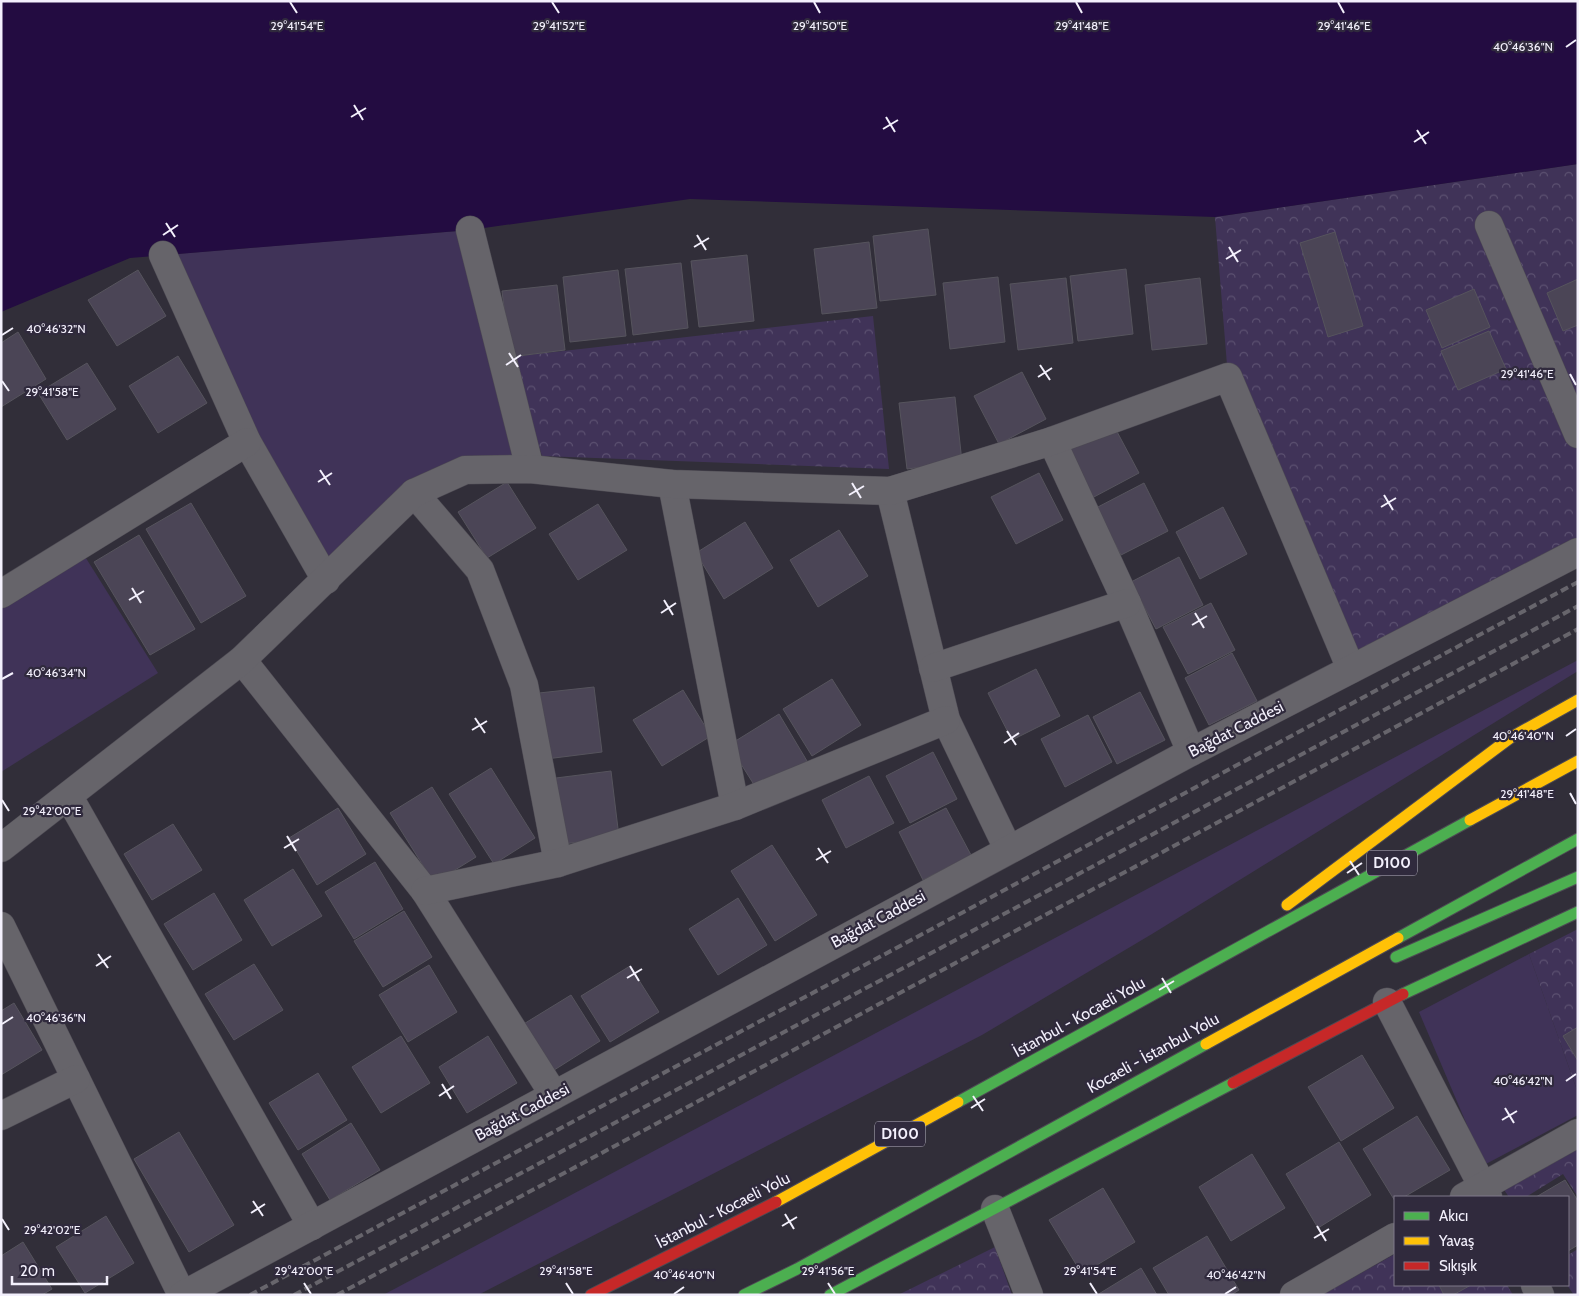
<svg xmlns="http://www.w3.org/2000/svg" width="1579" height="1296" font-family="Cabin,sans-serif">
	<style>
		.grass { fill: #403358 }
		.forest { fill: url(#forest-crowns) }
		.water { fill: #230c41 }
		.building { fill: #4b4556; stroke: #56545d }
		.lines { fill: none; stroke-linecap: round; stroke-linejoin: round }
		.street-casing { stroke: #4d4a53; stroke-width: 29 }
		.fast-casing { stroke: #4d4a53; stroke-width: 13 }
		.slow-casing { stroke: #4d4a53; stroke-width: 13 }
		.jam-casing { stroke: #4d4a53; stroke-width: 13 }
		.street { stroke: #66646a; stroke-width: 28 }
		.fast { stroke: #4caf50; stroke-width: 11 }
		.slow { stroke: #ffc107; stroke-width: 11 }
		.jam { stroke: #c62828; stroke-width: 11 }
		.rail { stroke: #67656c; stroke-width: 4; stroke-dasharray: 8 4; stroke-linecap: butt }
		.ticks { fill: none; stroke: #f3f0fc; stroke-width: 2 }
		.labels { text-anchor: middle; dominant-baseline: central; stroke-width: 4.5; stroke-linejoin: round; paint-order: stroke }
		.shield { fill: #302a3d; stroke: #b8b5c3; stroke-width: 1 }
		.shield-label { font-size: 15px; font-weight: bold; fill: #f3f0fc }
		.street-label { font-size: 16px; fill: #f3f0fc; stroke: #302a3d }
		.ticks-label { font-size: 12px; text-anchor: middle; fill: #f3f0fc; stroke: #302a3d; stroke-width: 4.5; stroke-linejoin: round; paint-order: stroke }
	</style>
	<defs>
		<pattern id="forest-crowns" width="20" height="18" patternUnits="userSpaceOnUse" patternTransform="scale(1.25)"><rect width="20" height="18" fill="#403358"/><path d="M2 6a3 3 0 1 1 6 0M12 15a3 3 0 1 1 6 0" fill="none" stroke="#5c5171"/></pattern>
	</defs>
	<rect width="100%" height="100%" fill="#312e39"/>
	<g class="grass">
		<path d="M 470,230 L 530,469 L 465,470 L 326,580 L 163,255 Z"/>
		<path d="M 84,555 L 158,673 L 1,772 L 1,607 Z"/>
		<path d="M 1578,660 L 1578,671 L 1152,934 L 982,1035 L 478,1295 L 383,1295 Z"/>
		<path d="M 1529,954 L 1578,1093 L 1578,1115 L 1484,1165 L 1419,1012 Z"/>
	</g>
	<g class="forest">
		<path d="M 1578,164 L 1578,552 L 1351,669 L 1228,377 L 1215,217 Z"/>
		<path d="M 873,316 L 889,469 L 542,456 L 510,357 Z"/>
		<path d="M 1578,929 L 1578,1093 L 1529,954 Z"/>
		<path d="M 1578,1142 L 1578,1197 L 1563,1174 L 1526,1197 L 1509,1197 L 1500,1184 Z"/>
		<path d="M 995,1247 L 1012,1295 L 898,1295 Z"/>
		<path d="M 1578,1249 L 1578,1295 L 1574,1295 L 1567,1285 L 1568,1255 Z"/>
		<path d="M 1395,1254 L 1395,1285 L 1439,1285 L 1444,1295 L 1322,1295 Z"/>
		<path d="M 1471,1285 L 1507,1285 L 1513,1295 L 1453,1295 Z"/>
	</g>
	<path class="water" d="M 1,1 L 1578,1 L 1578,164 L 1215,217 L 690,199 L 470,230 L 130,258 L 1,312 Z"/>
	<g class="building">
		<path d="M 928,229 L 936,295 L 880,301 L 873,236 Z"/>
		<path d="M 1335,232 L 1363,326 L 1328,337 L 1300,243 Z"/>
		<path d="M 869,242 L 877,308 L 822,314 L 814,249 Z"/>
		<path d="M 747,255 L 754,321 L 699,327 L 691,261 Z"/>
		<path d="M 681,263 L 688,328 L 633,335 L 625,269 Z"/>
		<path d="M 1126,269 L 1133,334 L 1078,341 L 1070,276 Z"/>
		<path d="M 138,270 L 166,316 L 117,346 L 88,300 Z"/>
		<path d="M 618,270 L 626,336 L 570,342 L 563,277 Z"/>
		<path d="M 998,277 L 1005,342 L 950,349 L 943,283 Z"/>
		<path d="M 1066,278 L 1073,343 L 1018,350 L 1010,284 Z"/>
		<path d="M 1200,278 L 1207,344 L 1152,350 L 1145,285 Z"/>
		<path d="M 1578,279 L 1578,325 L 1563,331 L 1547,293 Z"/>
		<path d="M 557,285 L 565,350 L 510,357 L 502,291 Z"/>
		<path d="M 1474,289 L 1490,327 L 1442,348 L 1426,310 Z"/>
		<path d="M 1489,331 L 1506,369 L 1458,390 L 1441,351 Z"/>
		<path d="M 18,332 L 46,379 L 1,407 L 1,343 Z"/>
		<path d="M 178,356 L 207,403 L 158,433 L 129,386 Z"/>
		<path d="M 87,363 L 116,409 L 67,440 L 38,393 Z"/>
		<path d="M 1022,372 L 1046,419 L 999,444 L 974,396 Z"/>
		<path d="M 955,397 L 962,462 L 907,469 L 899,403 Z"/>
		<path d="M 1114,426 L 1139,473 L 1092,498 L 1067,450 Z"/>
		<path d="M 1039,473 L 1063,520 L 1016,544 L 991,497 Z"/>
		<path d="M 507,482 L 536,528 L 487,558 L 458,512 Z"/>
		<path d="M 1144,483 L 1168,531 L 1121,555 L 1096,508 Z"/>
		<path d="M 191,503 L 246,596 L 201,623 L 146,529 Z"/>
		<path d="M 598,504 L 627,550 L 578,580 L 549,534 Z"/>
		<path d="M 1223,507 L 1247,554 L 1200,579 L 1176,532 Z"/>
		<path d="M 745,522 L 773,568 L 724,599 L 696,553 Z"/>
		<path d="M 839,530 L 868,576 L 818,607 L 790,560 Z"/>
		<path d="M 139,535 L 195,629 L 150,655 L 94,562 Z"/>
		<path d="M 1179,557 L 1203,605 L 1156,629 L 1131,582 Z"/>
		<path d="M 1211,603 L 1235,650 L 1188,674 L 1163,627 Z"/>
		<path d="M 1232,653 L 1257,701 L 1209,725 L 1185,678 Z"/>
		<path d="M 1036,669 L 1060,716 L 1012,740 L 988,693 Z"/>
		<path d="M 832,679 L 861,725 L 812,756 L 783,709 Z"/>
		<path d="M 594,687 L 602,752 L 546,759 L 539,693 Z"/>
		<path d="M 683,690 L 711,736 L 662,766 L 633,720 Z"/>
		<path d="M 1140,692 L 1165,740 L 1117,764 L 1093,717 Z"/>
		<path d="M 779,714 L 807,761 L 758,791 L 729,745 Z"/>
		<path d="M 1088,715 L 1112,762 L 1065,787 L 1041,739 Z"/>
		<path d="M 933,752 L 957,799 L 910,823 L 886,776 Z"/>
		<path d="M 491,768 L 535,838 L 494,864 L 449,794 Z"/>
		<path d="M 611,771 L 619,837 L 563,844 L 556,778 Z"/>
		<path d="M 869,776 L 894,823 L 846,848 L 822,800 Z"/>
		<path d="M 432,787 L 476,857 L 434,883 L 390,813 Z"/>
		<path d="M 338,808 L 366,854 L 317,885 L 289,838 Z"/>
		<path d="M 946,808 L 971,855 L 923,880 L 899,832 Z"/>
		<path d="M 173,824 L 202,870 L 152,900 L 124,854 Z"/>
		<path d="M 772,845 L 817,915 L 775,941 L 731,871 Z"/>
		<path d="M 375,862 L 403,909 L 354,939 L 325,892 Z"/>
		<path d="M 293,869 L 322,916 L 272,946 L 244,900 Z"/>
		<path d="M 214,893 L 242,940 L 193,970 L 164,924 Z"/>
		<path d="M 738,898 L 767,945 L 718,975 L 689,929 Z"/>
		<path d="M 404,911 L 432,957 L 383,987 L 354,941 Z"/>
		<path d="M 254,964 L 283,1010 L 234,1040 L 205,994 Z"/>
		<path d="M 429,965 L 457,1012 L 408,1042 L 379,995 Z"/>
		<path d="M 630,966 L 659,1012 L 610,1042 L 581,996 Z"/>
		<path d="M 571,995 L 600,1041 L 551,1072 L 522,1025 Z"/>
		<path d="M 14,1003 L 42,1050 L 1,1075 L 1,1011 Z"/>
		<path d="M 1578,1027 L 1578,1061 L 1563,1036 Z"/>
		<path d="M 401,1036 L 430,1083 L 381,1113 L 352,1067 Z"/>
		<path d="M 488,1036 L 517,1083 L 467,1113 L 439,1067 Z"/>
		<path d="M 1362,1055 L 1394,1108 L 1341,1141 L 1308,1087 Z"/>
		<path d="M 318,1073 L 347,1120 L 298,1150 L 269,1103 Z"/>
		<path d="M 1417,1116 L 1450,1170 L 1404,1197 L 1395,1197 L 1395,1201 L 1363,1149 Z"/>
		<path d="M 351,1123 L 380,1170 L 330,1200 L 302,1154 Z"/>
		<path d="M 179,1132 L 234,1225 L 189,1252 L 134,1159 Z"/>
		<path d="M 1339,1142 L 1371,1195 L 1318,1228 L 1286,1174 Z"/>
		<path d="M 1252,1154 L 1285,1208 L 1231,1241 L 1199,1187 Z"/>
		<path d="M 1565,1180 L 1578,1201 L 1578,1245 L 1568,1251 L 1568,1197 L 1536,1197 Z"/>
		<path d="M 1103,1188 L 1135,1242 L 1082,1274 L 1049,1220 Z"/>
		<path d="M 106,1216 L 134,1263 L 85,1293 L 56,1247 Z"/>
		<path d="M 1207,1236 L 1239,1290 L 1231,1295 L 1169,1295 L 1153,1268 Z"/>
		<path d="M 23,1242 L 52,1289 L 42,1295 L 1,1295 L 1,1256 Z"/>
		<path d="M 1141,1268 L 1157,1295 L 1097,1295 Z"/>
		<path d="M 1439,1285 L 1471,1285 L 1453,1295 L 1444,1295 Z"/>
	</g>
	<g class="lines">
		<g class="street-casing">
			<g id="street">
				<path d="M 1489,225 L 1578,434"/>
				<path d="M 470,230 L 530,469"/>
				<path d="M 163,255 L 247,442 L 326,580"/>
				<path d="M 1052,441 L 1127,603 L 1191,752"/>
				<path d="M 672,484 L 735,806"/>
				<path d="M 890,491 L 946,720 L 1008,849"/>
				<path d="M 414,493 L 480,570 L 524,685 L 558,863"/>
				<path d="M 1,594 L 247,442"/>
				<path d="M 242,660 L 425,891 L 554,1095"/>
				<path d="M 933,668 L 1127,603"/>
				<path d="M 69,797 L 312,1226"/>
				<path d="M 1,848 L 242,660 L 414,493 L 465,470 L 530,469 L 672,484 L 890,491 L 1052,441 L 1228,377 L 1351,669"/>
				<path d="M 425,891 L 558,863 L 735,806 L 946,720"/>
				<path d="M 1,926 L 182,1295"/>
				<path d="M 1387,1002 L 1488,1197"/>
				<path d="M 1,1116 L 76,1079"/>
				<path d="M 1464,1197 L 1578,1133"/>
				<path d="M 995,1209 L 1029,1295"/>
				<path d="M 1535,1285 L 1540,1295"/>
				<path d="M 183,1295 L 1191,752 L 1578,552"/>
				<path d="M 1294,1295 L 1395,1237"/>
			</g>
		</g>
		<g class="fast-casing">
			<g id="fast">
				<path d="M 1398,938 L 1578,839"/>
				<path d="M 1396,957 L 1578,877"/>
				<path d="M 1403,994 L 1578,912"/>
				<path d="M 958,1102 L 1470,820"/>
				<path d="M 744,1295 L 797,1269 L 1206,1044"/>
				<path d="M 830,1295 L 1233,1083"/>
			</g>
		</g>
		<g class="slow-casing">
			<g id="slow">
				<path d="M 1470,820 L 1578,761"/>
				<path d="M 1287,905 L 1510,738 L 1578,700"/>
				<path d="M 1206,1044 L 1398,938"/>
				<path d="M 776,1202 L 958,1102"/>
			</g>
		</g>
		<g class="jam-casing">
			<g id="jam">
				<path d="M 1233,1083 L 1403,994"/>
				<path d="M 591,1295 L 776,1202"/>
			</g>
		</g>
		<use href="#street" class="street"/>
		<use href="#fast" class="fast"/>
		<use href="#slow" class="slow"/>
		<use href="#jam" class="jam"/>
		<g class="rail">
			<path d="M 250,1295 L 1578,582"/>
			<path d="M 294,1295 L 1578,606"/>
			<path d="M 337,1295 L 1578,629"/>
		</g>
	</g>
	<path class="ticks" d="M 290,2 L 297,13M 552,2 L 559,13M 814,2 L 820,13M 1076,2 L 1082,13M 1338,2 L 1344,13M 1566,47 L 1576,40M 354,105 L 363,120M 351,117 L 366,108M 886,117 L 895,132M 883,129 L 898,120M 1417,130 L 1426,144M 1414,142 L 1429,132M 166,223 L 175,237M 163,235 L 178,225M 697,235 L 706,250M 694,247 L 709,238M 1229,247 L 1238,262M 1226,259 L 1241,250M 2,335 L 13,328M 509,353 L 518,367M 506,365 L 521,355M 1040,365 L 1050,380M 1570,374 L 1576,385M 1038,377 L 1052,368M 2,381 L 9,391M 320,470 L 330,485M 318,482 L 332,473M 852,483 L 861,498M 849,495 L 864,486M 1384,495 L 1393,510M 1381,507 L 1396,498M 132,588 L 141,603M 129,600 L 144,591M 664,600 L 673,615M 661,613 L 676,603M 1195,613 L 1204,628M 1192,625 L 1207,616M 2,679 L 13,673M 475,718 L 485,733M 472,730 L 487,721M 1007,731 L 1016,745M 1566,736 L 1576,729M 1004,743 L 1019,733M 1570,793 L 1576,804M 2,800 L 9,811M 287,836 L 296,851M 284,848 L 299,839M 818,848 L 828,863M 816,860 L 831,851M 1350,861 L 1359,875M 1347,873 L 1362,863M 98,954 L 108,968M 96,966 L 111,956M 630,966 L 639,981M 627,978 L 642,969M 1162,978 L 1171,993M 1159,990 L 1174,981M 2,1024 L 13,1017M 1566,1081 L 1576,1074M 442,1084 L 451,1099M 439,1096 L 454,1086M 973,1096 L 983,1111M 971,1108 L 985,1099M 1505,1108 L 1514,1123M 1502,1120 L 1517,1111M 253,1201 L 263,1216M 251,1213 L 265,1204M 785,1214 L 794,1229M 2,1219 L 9,1230M 782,1226 L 797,1217M 1317,1226 L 1326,1241M 1314,1238 L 1329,1229M 304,1283 L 311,1294M 566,1283 L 573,1294M 828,1283 L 835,1294M 1090,1283 L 1097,1294M 674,1294 L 684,1287M 1225,1294 L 1236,1287"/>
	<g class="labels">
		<g class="shield">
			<rect x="1367" y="850.5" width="50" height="25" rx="4"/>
			<rect x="875" y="1121.5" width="50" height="25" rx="4"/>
		</g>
		<g class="shield-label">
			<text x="1392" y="863">D100</text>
			<text x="900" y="1134">D100</text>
		</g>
		<g class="street-label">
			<text transform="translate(1236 729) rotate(-27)">Bağdat Caddesi</text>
			<text transform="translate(878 919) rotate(-28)">Bağdat Caddesi</text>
			<text transform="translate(1079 1017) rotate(-29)">İstanbul - Kocaeli Yolu</text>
			<text transform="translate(1153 1053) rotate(-29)">Kocaeli - İstanbul Yolu</text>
			<text transform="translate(522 1112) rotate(-28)">Bağdat Caddesi</text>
			<text transform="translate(723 1210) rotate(-27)">İstanbul - Kocaeli Yolu</text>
		</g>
	</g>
	<g class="ticks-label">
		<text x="820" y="30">29°41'50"E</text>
		<text x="297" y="30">29°41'54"E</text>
		<text x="559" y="30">29°41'52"E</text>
		<text x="1082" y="30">29°41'48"E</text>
		<text x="1344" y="30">29°41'46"E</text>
		<text x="1523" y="51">40°46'36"N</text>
		<text x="56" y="333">40°46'32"N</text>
		<text x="1527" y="378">29°41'46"E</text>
		<text x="52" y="396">29°41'58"E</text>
		<text x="56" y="677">40°46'34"N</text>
		<text x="1523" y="740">40°46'40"N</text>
		<text x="1527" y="798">29°41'48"E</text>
		<text x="52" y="815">29°42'00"E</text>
		<text x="56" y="1022">40°46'36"N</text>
		<text x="1523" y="1085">40°46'42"N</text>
		<text x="52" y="1234">29°42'02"E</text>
		<text x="304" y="1275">29°42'00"E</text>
		<text x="566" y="1275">29°41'58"E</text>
		<text x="828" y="1275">29°41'56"E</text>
		<text x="1090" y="1275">29°41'54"E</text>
		<text x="684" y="1279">40°46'40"N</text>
		<text x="1236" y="1279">40°46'42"N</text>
	</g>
	<rect width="1579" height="1296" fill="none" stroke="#f3f0fc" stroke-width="5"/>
	<rect x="1394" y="1196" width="175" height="90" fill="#302a3d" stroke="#7e7989"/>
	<rect x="1404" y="1212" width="25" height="8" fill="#4caf50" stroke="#7e7989"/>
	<text x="1439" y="1221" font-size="15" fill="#f3f0fc">Akıcı</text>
	<rect x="1404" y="1237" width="25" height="8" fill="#ffc107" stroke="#7e7989"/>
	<text x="1439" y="1246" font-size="15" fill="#f3f0fc">Yavaş</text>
	<rect x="1404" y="1262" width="25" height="8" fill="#c62828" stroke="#7e7989"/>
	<text x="1439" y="1271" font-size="15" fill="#f3f0fc">Sıkışık</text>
	<path d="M12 1276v8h95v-8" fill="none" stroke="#f3f0fc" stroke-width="2.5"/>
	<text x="20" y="1276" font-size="15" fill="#f3f0fc" stroke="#302a3d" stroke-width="4" paint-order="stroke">20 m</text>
</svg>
